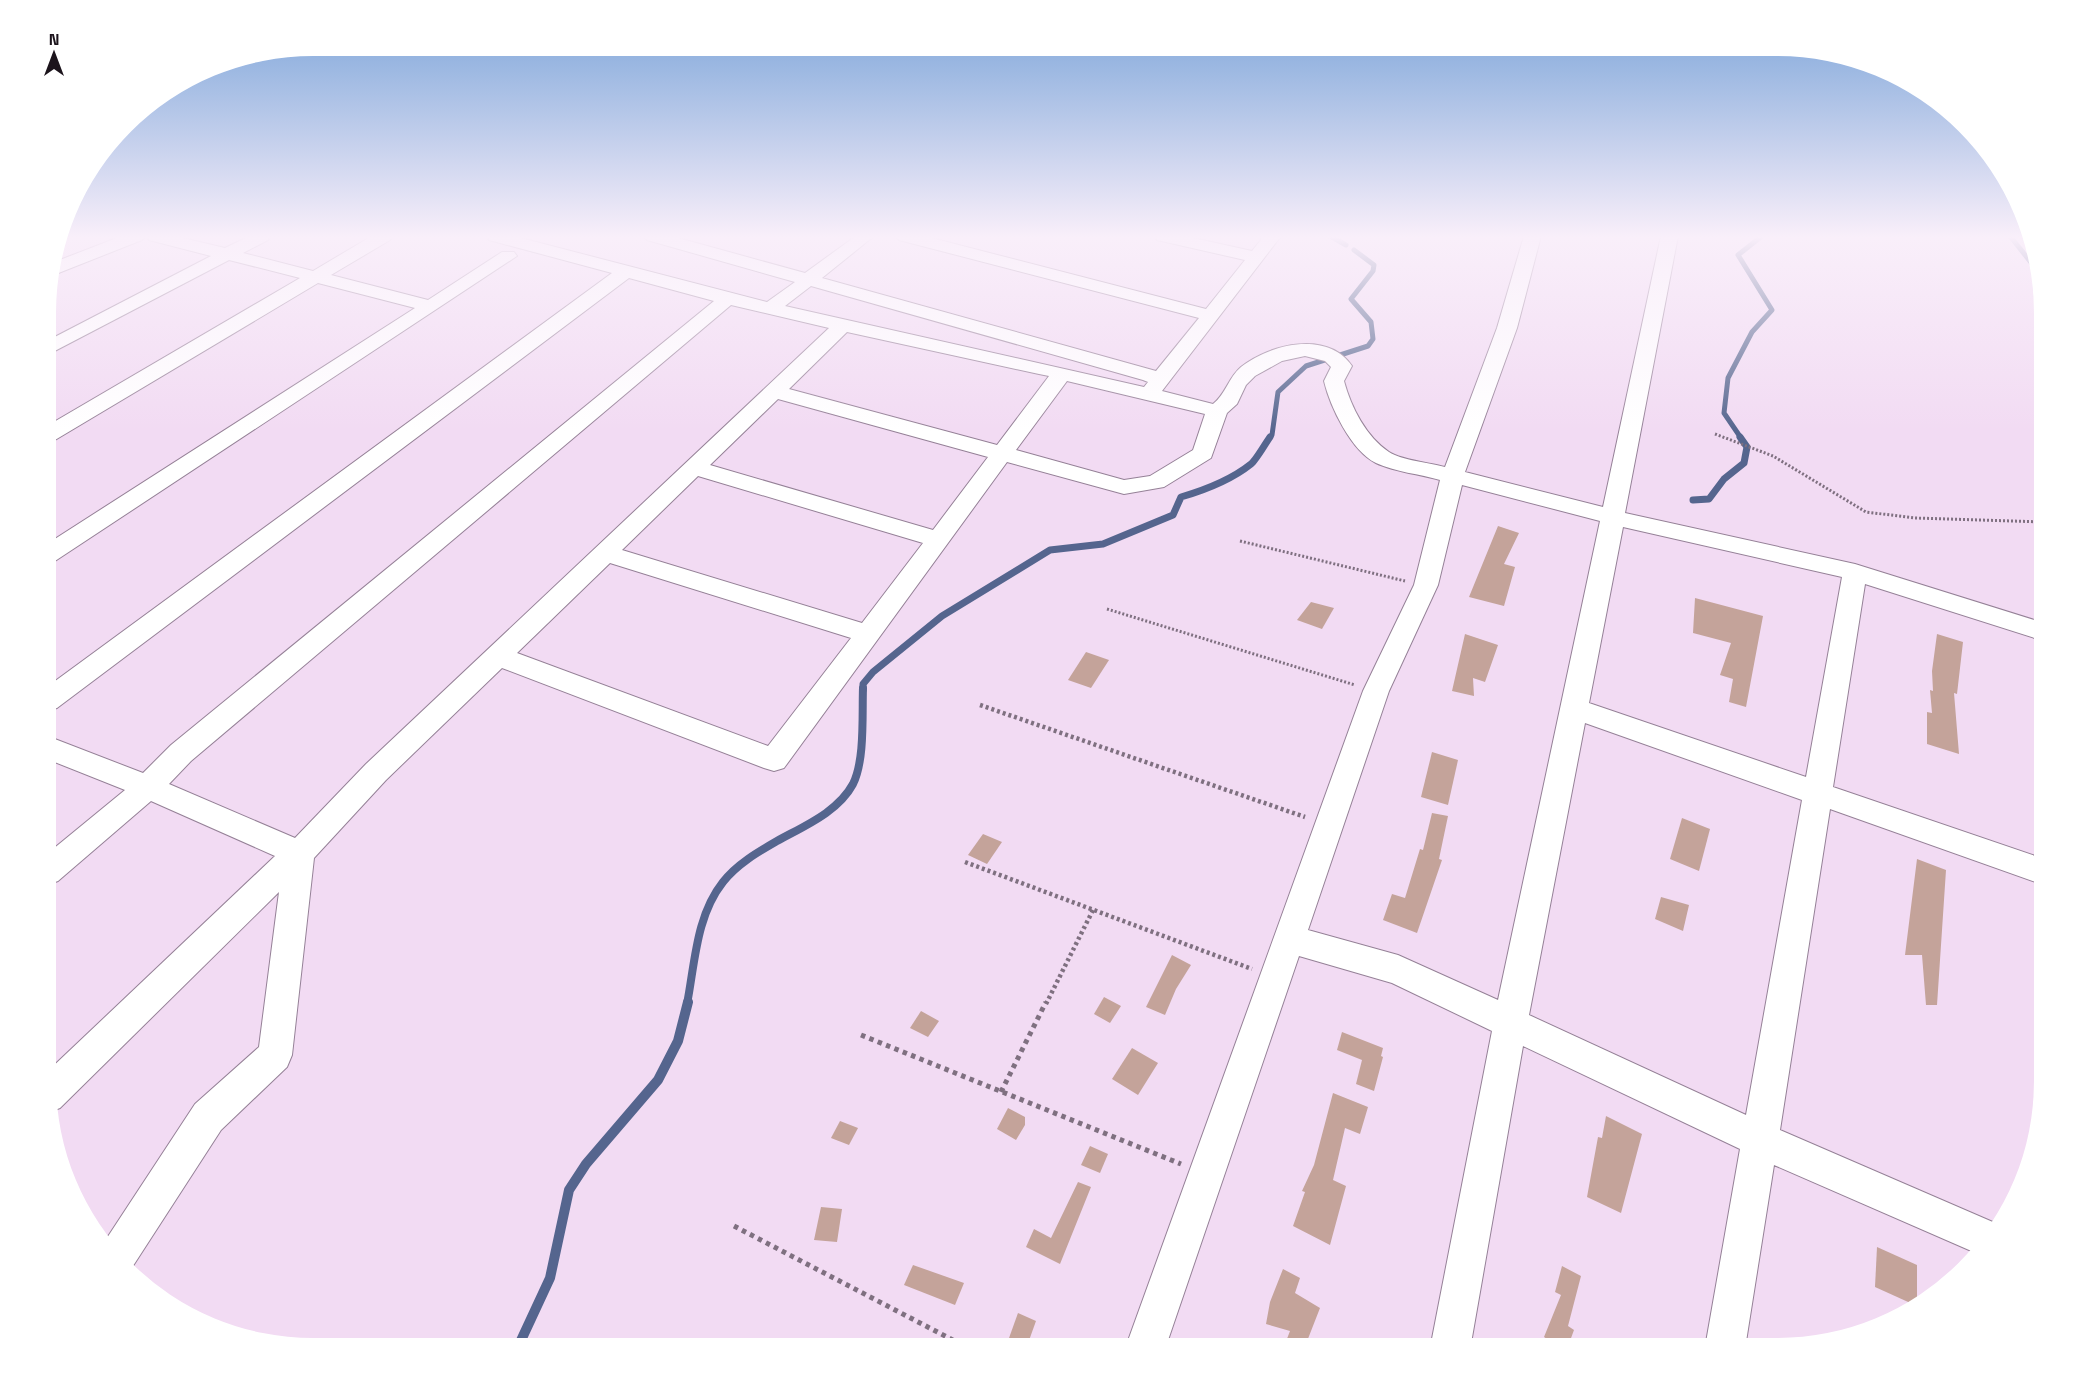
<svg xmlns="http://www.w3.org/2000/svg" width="2090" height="1394" font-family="'Space Grotesk',sans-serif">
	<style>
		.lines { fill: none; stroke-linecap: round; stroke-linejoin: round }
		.stream-far3 { stroke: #55658e; stroke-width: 5 }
		.stream-far2 { stroke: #55658e; stroke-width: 7 }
		.stream-far1 { stroke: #55658e; stroke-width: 8 }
		.stream { stroke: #55658e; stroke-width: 10 }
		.building { fill: #c4a39a }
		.street-casing { stroke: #958197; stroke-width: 2 }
		.path-far2 { stroke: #7f7080; stroke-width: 3; stroke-dasharray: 2 2; stroke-linecap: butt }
		.path-far1 { stroke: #7f7080; stroke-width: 4.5; stroke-dasharray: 3 3; stroke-linecap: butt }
		.path { stroke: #7f7080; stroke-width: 5; stroke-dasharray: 4.5 4.5; stroke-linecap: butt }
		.street { fill: #fff; fill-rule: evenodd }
	</style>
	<rect width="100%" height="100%" fill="#f2dbf3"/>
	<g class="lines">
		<g class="stream-far3">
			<path d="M 1330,236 L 1346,245"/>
			<path d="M 2010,236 L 2037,270"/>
			<path d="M 1269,438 L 1272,435 L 1278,392 L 1306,366 L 1368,346 L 1373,339 L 1371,322 L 1351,299 L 1373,271 L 1374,265 L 1354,250"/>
			<path d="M 1741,438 L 1724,413 L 1728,378 L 1752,332 L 1772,310 L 1738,255 L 1762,236"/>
		</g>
		<g class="stream-far2">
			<path d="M 1693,500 L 1709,499 L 1724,479 L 1744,463 L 1747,447 L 1740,437"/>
			<path d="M 863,690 L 863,684 L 873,672 L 942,616 L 1050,550 L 1103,544 L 1173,515 L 1181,497 C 1205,490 1231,480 1251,464 C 1256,460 1265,444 1270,437"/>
		</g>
		<path class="stream-far1" d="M 687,1004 C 695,963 696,916 723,882 C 737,864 758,852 777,841 C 804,826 838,812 853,784 C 865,760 862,715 863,688"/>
		<path class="stream" d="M 517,1349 L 550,1278 L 569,1190 L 586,1164 L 658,1080 L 678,1041 L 688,1002"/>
	</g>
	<g class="building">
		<path d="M 1498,526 L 1519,533 L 1504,564 L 1515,567 L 1504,606 L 1469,597 Z"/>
		<path d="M 1695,598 L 1763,616 L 1746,707 L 1729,702 L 1733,679 L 1720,675 L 1731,643 L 1693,633 Z"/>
		<path d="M 1311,602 L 1334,608 L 1322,629 L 1297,620 Z"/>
		<path d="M 1465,634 L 1498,645 L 1485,682 L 1473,678 L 1474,696 L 1452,691 Z"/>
		<path d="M 1937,634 L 1963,642 L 1957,694 L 1954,693 L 1959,754 L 1927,744 L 1927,712 L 1932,713 L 1930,690 L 1933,691 L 1932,671 Z"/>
		<path d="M 1086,652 L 1109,660 L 1091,688 L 1068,680 Z"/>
		<path d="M 1432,752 L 1458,760 L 1448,805 L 1421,797 Z"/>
		<path d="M 1432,813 L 1448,816 L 1439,859 L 1442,860 L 1417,933 L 1383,920 L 1392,894 L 1405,898 L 1420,849 L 1423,850 Z"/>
		<path d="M 1682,818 L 1710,829 L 1699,871 L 1670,859 Z"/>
		<path d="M 983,834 L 1002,842 L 987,864 L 968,855 Z"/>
		<path d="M 1917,859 L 1946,870 L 1937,1005 L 1926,1005 L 1922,955 L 1905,955 Z"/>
		<path d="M 1661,897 L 1689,905 L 1683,931 L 1655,919 Z"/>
		<path d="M 1172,955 L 1191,965 L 1176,989 L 1165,1015 L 1146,1007 Z"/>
		<path d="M 1104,997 L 1121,1006 L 1110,1023 L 1094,1014 Z"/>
		<path d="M 921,1011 L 939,1021 L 928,1037 L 910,1028 Z"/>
		<path d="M 1342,1032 L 1383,1048 L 1381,1056 L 1383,1057 L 1374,1091 L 1356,1084 L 1362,1060 L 1337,1050 Z"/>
		<path d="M 1132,1048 L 1158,1063 L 1138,1095 L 1112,1079 Z"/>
		<path d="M 1333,1093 L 1368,1107 L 1360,1134 L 1345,1128 L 1333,1180 L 1346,1186 L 1330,1245 L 1293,1226 L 1305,1192 L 1302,1191 L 1314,1165 Z"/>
		<path d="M 1008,1108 L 1025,1117 L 1025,1125 L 1016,1140 L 997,1129 Z"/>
		<path d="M 1606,1116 L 1642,1134 L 1621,1213 L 1587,1197 L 1598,1137 L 1602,1138 Z"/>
		<path d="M 840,1121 L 858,1128 L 849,1145 L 831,1138 Z"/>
		<path d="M 1090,1146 L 1108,1154 L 1100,1173 L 1081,1165 Z"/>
		<path d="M 1078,1182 L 1091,1187 L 1060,1264 L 1026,1247 L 1034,1229 L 1051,1238 Z"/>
		<path d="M 821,1207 L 842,1209 L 837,1242 L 814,1240 Z"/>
		<path d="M 1877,1247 L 1917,1265 L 1917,1306 L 1875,1287 Z"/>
		<path d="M 913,1265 L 964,1283 L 955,1305 L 904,1285 Z"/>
		<path d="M 1562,1266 L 1581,1276 L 1568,1326 L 1574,1330 L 1567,1349 L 1562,1349 L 1544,1337 L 1561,1295 L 1555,1292 Z"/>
		<path d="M 1283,1269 L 1300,1278 L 1295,1293 L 1320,1308 L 1304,1349 L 1283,1349 L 1290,1331 L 1266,1324 L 1270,1302 Z"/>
		<path d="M 1018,1313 L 1036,1321 L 1027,1346 L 1009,1338 Z"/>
	</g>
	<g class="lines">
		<g class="street-casing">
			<g id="street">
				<path d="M 122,236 L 145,236 L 142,240 L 56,274 L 48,275 L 52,263 Z"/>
				<path d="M 147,236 L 174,236 L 225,248 L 250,236 L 270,236 L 268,240 L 243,253 L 313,271 L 372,236 L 392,236 L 390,240 L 331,275 L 428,300 L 502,252 L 514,252 L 517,256 L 55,561 L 47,563 L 47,544 L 415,308 L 318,283 L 55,440 L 47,441 L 47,426 L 300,278 L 229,260 L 47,355 L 47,341 L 211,256 L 149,240 Z"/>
				<path d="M 487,236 L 513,236 L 767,302 L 795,282 L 647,240 L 644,236 L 671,236 L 805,273 L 856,236 L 874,236 L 822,278 L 1156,371 L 1199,318 L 899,240 L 896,236 L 924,236 L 1206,309 L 1245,260 L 1157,240 L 1155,236 L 1184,236 L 1252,251 L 1264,236 L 1281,236 L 1162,391 L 1213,404 C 1226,394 1228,378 1241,367 C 1270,344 1327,330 1352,366 L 1344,381 C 1351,407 1366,437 1389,452 C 1401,460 1430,463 1445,467 L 1497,328 L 1524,236 L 1541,236 L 1517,328 L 1465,472 L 1603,507 L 1661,236 L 1678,236 L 1625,513 L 1855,564 L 2044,623 L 2044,641 L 1865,584 L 1833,787 L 2044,859 L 2044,885 L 1830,809 L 1780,1130 L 2002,1226 L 2000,1231 L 1976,1253 L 1774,1165 L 1745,1348 L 1705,1348 L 1740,1149 L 1523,1046 L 1470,1349 L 1430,1349 L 1492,1031 L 1392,983 L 1299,956 L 1165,1349 L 1125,1349 L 1363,691 L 1414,585 L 1440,480 C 1420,474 1395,472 1376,463 C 1351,451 1330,406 1324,381 L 1331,367 L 1325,361 L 1305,356 L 1282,361 L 1255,376 L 1246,385 L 1237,404 L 1227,413 L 1211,458 L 1164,487 L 1124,494 L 1007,462 L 784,768 L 774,771 L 764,768 L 502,668 L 386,780 L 314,858 L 292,1055 L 287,1067 L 221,1130 L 131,1269 L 105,1241 L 195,1104 L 259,1047 L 279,892 L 60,1108 L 47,1113 L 47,1072 L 275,856 L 151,801 L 58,881 L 47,885 L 47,854 L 125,790 L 47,759 L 47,736 L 143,773 L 171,745 L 714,301 L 629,278 L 57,708 L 47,711 L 47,687 L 612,273 L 489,240 ZM 811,286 L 1143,380 L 1148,382 L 1144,387 L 785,306 ZM 731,305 L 829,328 L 366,764 L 295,838 L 169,784 L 191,761 ZM 847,332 L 1039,374 L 1049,376 L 997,445 L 789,389 ZM 1067,381 L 1205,414 L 1193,450 L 1150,476 L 1124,480 L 1016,450 ZM 778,399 L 988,457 L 933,530 L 710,465 ZM 698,476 L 923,543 L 862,623 L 622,550 ZM 1462,485 L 1600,521 L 1498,1000 L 1398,955 L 1308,930 L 1389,691 L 1438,585 ZM 1623,527 L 1842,577 L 1806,777 L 1589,703 ZM 610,563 L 851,638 L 768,746 L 517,653 ZM 1585,723 L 1802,800 L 1746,1115 L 1529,1015 Z"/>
			</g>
		</g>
		<g class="path-far2">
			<path d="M 1715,434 L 1773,456 L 1866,512 L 1915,518 L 2044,522"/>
			<path d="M 1240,541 L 1405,581"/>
			<path d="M 1107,609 L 1355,685"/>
		</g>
		<g class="path-far1">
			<path d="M 980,705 L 1305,817"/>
			<path d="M 965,862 L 1252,969"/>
			<path d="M 1046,1004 L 1093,910"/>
		</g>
		<g class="path">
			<path d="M 861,1035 L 1181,1164"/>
			<path d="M 1001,1092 L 1046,1002"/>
			<path d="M 734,1226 L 970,1349"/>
		</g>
		<use href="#street" class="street"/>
	</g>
	<linearGradient id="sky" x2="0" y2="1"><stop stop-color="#77a2d8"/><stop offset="0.55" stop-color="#f9effa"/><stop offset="1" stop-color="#f9effa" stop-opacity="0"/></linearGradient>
	<rect width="2090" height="431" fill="url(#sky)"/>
	<path d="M0 0H2090V1394H0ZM313 56H1777A257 257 0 0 1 2034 313V1081A257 257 0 0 1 1777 1338H313A257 257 0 0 1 56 1081V313A257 257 0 0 1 313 56Z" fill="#fff" fill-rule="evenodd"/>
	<g transform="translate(54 54)" stroke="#ffffff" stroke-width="4.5" paint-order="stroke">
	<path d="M0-4.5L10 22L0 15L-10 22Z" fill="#1c141c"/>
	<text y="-9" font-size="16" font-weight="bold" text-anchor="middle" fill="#1c141c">N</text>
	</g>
</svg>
